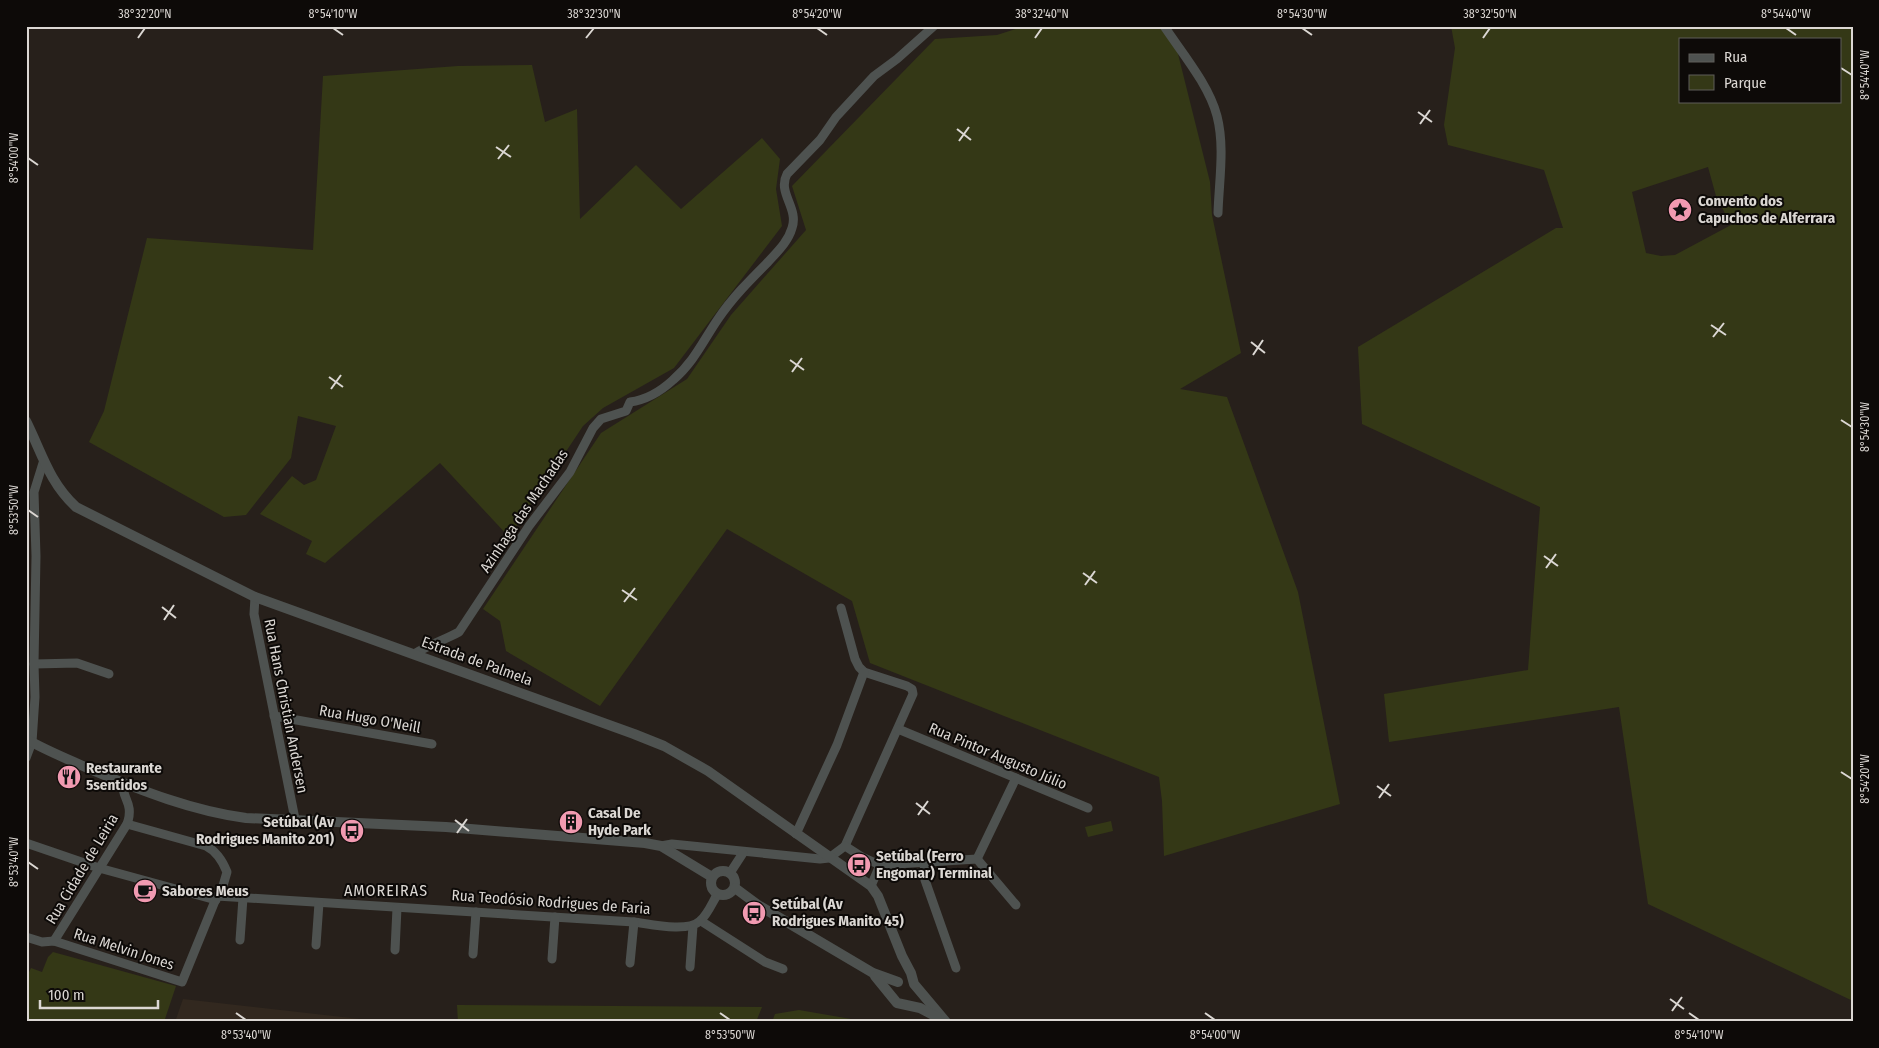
<svg xmlns="http://www.w3.org/2000/svg" width="1879" height="1048" font-family="'Fira Sans Condensed',sans-serif">
	<style>
		.built { fill: #32281f }
		.green { fill: #343816; fill-rule: evenodd }
		.lines { fill: none; stroke-linecap: round; stroke-linejoin: round }
		.minor { stroke: #4e5250; stroke-width: 9 }
		.tertiary { stroke: #4e5250; stroke-width: 10 }
		.ticks { fill: none; stroke: #dbd7d3; stroke-width: 2 }
		.labels { text-anchor: middle; dominant-baseline: central; stroke-width: 4; stroke-linejoin: round; paint-order: stroke }
		.poi-label { font-size: 15px; font-weight: bold; fill: #dbd7d3; stroke: #0d0a08; text-anchor: start }
		.street-label { font-size: 15px; fill: #dbd7d3; stroke: #0d0a08 }
		.neighbourhood-label { font-size: 16px; letter-spacing: 1px; fill: #dbd7d3; stroke: #0d0a08 }
		.neatline { fill: none; stroke: #dbd7d3; stroke-width: 2 }
		.ticks-label { font-size: 12px; text-anchor: middle; fill: #dbd7d3 }
	</style>
	<rect width="100%" height="100%" fill="#27201b"/>
	<path class="built" d="M 183,999 L 360,1019 L 360,1022 L 175,1022 Z"/>
	<g class="green">
		<path d="M 1025,26 L 1171,26 L 1210,182 L 1212,215 L 1241,353 L 1180,389 L 1227,397 L 1298,592 L 1340,804 L 1164,856 L 1162,801 L 1159,777 L 870,663 L 852,601 L 727,529 L 600,706 L 506,651 L 500,621 L 483,609 L 601,433 L 687,379 L 731,315 L 806,230 L 792,186 L 935,39 L 997,35 Z"/>
		<path d="M 1451,26 L 1853,26 L 1853,1001 L 1648,904 L 1619,707 L 1389,742 L 1384,694 L 1528,670 L 1540,507 L 1362,424 L 1358,347 L 1556,228 L 1563,228 L 1544,170 L 1448,145 L 1444,125 L 1455,48 ZM 1680,39 L 1840,39 L 1840,101 L 1680,101 ZM 1708,167 L 1716,196 L 1731,225 L 1675,255 L 1661,256 L 1646,253 L 1632,192 Z"/>
		<path d="M 532,65 L 545,122 L 577,109 L 580,219 L 636,165 L 681,209 L 762,138 L 780,159 L 776,189 L 782,226 L 674,368 L 603,408 L 583,426 L 509,537 L 440,463 L 325,563 L 306,554 L 312,541 L 260,514 L 292,476 L 304,485 L 316,480 L 336,426 L 298,416 L 291,458 L 246,515 L 224,517 L 89,442 L 104,411 L 147,238 L 313,250 L 323,76 L 458,66 Z"/>
		<path d="M 1111,821 L 1113,831 L 1088,837 L 1085,827 Z"/>
		<path d="M 53,952 L 176,986 L 164,1022 L 26,1022 L 26,978 L 31,968 L 42,972 L 48,957 Z"/>
		<path d="M 457,1005 L 762,1007 L 756,1022 L 458,1022 Z"/>
		<path d="M 799,1010 L 851,1019 L 858,1022 L 772,1022 L 775,1014 Z"/>
	</g>
	<g class="lines">
		<g class="minor">
			<path d="M 1164,26 C 1182,53 1209,85 1217,116 C 1225,147 1219,181 1218,213"/>
			<path d="M 255,597 L 254,614 L 295,819"/>
			<path d="M 841,608 L 855,659 L 859,667 L 864,672 L 907,686 L 912,689 L 913,694 L 845,846"/>
			<path d="M 414,654 C 429,645 444,640 459,632 L 529,526 L 570,472 L 593,428 L 601,419 L 626,411 L 630,402 C 646,400 661,391 673,380 C 694,362 703,341 718,319 C 732,298 750,280 768,262 C 777,252 788,242 792,228 C 799,208 777,193 787,174 L 820,140 L 836,117 L 874,76 L 897,59 L 934,26"/>
			<path d="M 34,664 L 77,663 L 109,674"/>
			<path d="M 274,716 L 432,744"/>
			<path d="M 898,729 L 1088,808"/>
			<path d="M 26,758 L 32,742 L 35,697 L 34,664 L 36,556 L 34,492 L 43,463"/>
			<path d="M 127,824 L 206,846 C 216,851 223,862 227,872 L 220,896"/>
			<path d="M 796,834 L 837,745 L 864,672"/>
			<path d="M 26,843 L 99,868 L 216,900"/>
			<path d="M 661,846 L 672,844 L 820,859 L 829,858 L 845,846 L 862,857 L 880,865 L 871,886"/>
			<path d="M 977,859 L 1016,778"/>
			<path d="M 924,862 L 925,880 L 956,968"/>
			<path d="M 880,865 L 977,859 L 1016,905"/>
			<path d="M 730,873 L 743,853"/>
			<path d="M 701,921 L 765,962 L 783,969"/>
			<path d="M 26,937 L 42,942 L 54,941 L 182,982 L 217,896 L 634,922 C 650,924 687,933 700,921 C 708,914 712,903 717,895"/>
			<path d="M 240,940 L 243,898"/>
			<path d="M 54,941 L 127,824 C 135,802 120,798 124,783"/>
			<path d="M 316,945 L 319,903"/>
			<path d="M 395,950 L 397,908"/>
			<path d="M 473,954 L 476,912"/>
			<path d="M 552,959 L 555,917"/>
			<path d="M 630,963 L 634,922"/>
			<path d="M 690,967 L 693,926"/>
		</g>
		<g class="tertiary">
			<path d="M 26,421 C 42,453 49,482 76,507 L 255,597 L 634,734 L 664,746 L 708,771 L 871,886 L 878,896 L 902,956 L 911,973 L 914,984 L 946,1022"/>
			<path d="M 26,739 C 47,751 70,760 92,770 C 142,791 193,811 246,818 L 446,827 L 645,843 L 661,846 L 712,877"/>
			<circle cx="723" cy="883" r="12"/>
			<path d="M 735,888 L 758,905 L 873,973 L 898,982"/>
			<path d="M 875,976 L 897,1003 L 920,1008 L 937,1017"/>
		</g>
	</g>
	<path class="ticks" d="M 333,28 L 343,35M 817,28 L 827,35M 1302,28 L 1312,35M 1786,28 L 1796,35M 138,38 L 145,28M 586,38 L 594,28M 1035,38 L 1042,28M 1483,38 L 1490,28M 1841,68 L 1852,75M 1418,112 L 1432,122M 1420,124 L 1430,110M 957,129 L 971,140M 959,141 L 969,127M 496,147 L 511,157M 28,158 L 38,165M 498,159 L 509,145M 1711,325 L 1726,335M 1713,337 L 1724,323M 1251,342 L 1265,353M 1253,355 L 1263,340M 790,360 L 804,370M 792,372 L 802,358M 329,377 L 343,387M 331,389 L 341,375M 1841,420 L 1852,427M 28,510 L 38,517M 1544,556 L 1558,566M 1546,568 L 1556,554M 1083,573 L 1097,583M 1085,585 L 1095,571M 622,590 L 637,600M 624,602 L 635,588M 162,607 L 176,618M 164,620 L 174,605M 1841,772 L 1852,779M 1377,786 L 1391,796M 1379,798 L 1389,784M 916,803 L 930,814M 918,815 L 928,801M 455,820 L 469,831M 457,833 L 467,819M 28,862 L 38,869M 1670,999 L 1684,1009M 1672,1011 L 1682,997M 236,1013 L 246,1020M 720,1013 L 730,1020M 1205,1013 L 1215,1020M 1689,1013 L 1699,1020"/>
	<defs>
		<g id="sight-disc" transform="scale(1.25)"><circle r="9.5" fill="#f19ab1" stroke="#0d0a08"/><path d="M0-6L1.8-2.2L6-1.7L2.9 1.2L3.7 5.4L0 3.3L-3.7 5.4L-2.9 1.2L-6-1.7L-1.8-2.2Z" fill="#111"/></g>
		<g id="restaurant-disc" transform="scale(1.25)"><circle r="9.5" fill="#f19ab1" stroke="#0d0a08"/><path d="M-5-6h1v4h1v-4h1v4h1v-4h1v5L-1.5 .5V6h-2V.5L-5-1ZM5-6V6H3V1.5H1.5Q1.5-4 5-6Z" fill="#111"/></g>
		<g id="building-disc" transform="scale(1.25)"><circle r="9.5" fill="#f19ab1" stroke="#0d0a08"/><path d="M-4-6H4V6H1V3H-1V6H-4ZM-2.5-4.3h1.7v1.8h-1.7ZM.8-4.3h1.7v1.8H.8ZM-2.5-1h1.7V.8h-1.7ZM.8-1h1.7V.8H.8Z" fill="#111"/></g>
		<g id="bus-disc" transform="scale(1.25)"><circle r="9.5" fill="#f19ab1" stroke="#0d0a08"/><path d="M-5-6H5V4H4V6H2V4H-2V6H-4V4H-5ZM-3.5-4V0h7V-4ZM-3.5 1.2v1.5H-2V1.2ZM2 1.2v1.5H3.5V1.2Z" fill="#111"/></g>
		<g id="cafe-disc" transform="scale(1.25)"><circle r="9.5" fill="#f19ab1" stroke="#0d0a08"/><path d="M-5.5-4.5H6V0H3Q3 3.5 0 3.5H-2.5Q-5.5 3.5-5.5 0ZM3-3.2v2h1.7v-2ZM-6 4.5H4V6H-6Z" fill="#111"/></g>
	</defs>
	<g fill-rule="evenodd">
		<use href="#sight-disc" x="1680" y="210"/>
		<use href="#restaurant-disc" x="69" y="777"/>
		<use href="#building-disc" x="571" y="822"/>
		<use href="#bus-disc" x="352" y="831"/>
		<use href="#bus-disc" x="859" y="865"/>
		<use href="#cafe-disc" x="145" y="891"/>
		<use href="#bus-disc" x="754" y="913"/>
	</g>
	<g class="labels">
		<g class="poi-label">
			<text x="1698" y="201">Convento dos<tspan x="1698" dy="17">Capuchos de Alferrara</tspan></text>
			<text x="86" y="768">Restaurante<tspan x="86" dy="17">5sentidos</tspan></text>
			<text x="588" y="813">Casal De<tspan x="588" dy="17">Hyde Park</tspan></text>
			<text x="334" y="822" text-anchor="end">Setúbal (Av<tspan x="334" dy="17">Rodrigues Manito 201)</tspan></text>
			<text x="876" y="856">Setúbal (Ferro<tspan x="876" dy="17">Engomar) Terminal</tspan></text>
			<text x="162" y="891">Sabores Meus</text>
			<text x="772" y="904">Setúbal (Av<tspan x="772" dy="17">Rodrigues Manito 45)</tspan></text>
		</g>
		<g class="street-label">
			<text transform="translate(524 511) rotate(-56)">Azinhaga das Machadas</text>
			<text transform="translate(477 661) rotate(20)">Estrada de Palmela</text>
			<text transform="translate(286 706) rotate(79)">Rua Hans Christian Andersen</text>
			<text transform="translate(370 719) rotate(10)">Rua Hugo O'Neill</text>
			<text transform="translate(998 756) rotate(23)">Rua Pintor Augusto Júlio</text>
			<text transform="translate(82 869) rotate(-59)">Rua Cidade de Leiria</text>
			<text transform="translate(551 902) rotate(4)">Rua Teodósio Rodrigues de Faria</text>
			<text transform="translate(124 949) rotate(18)">Rua Melvin Jones</text>
		</g>
		<g class="neighbourhood-label">
			<text x="386" y="890">AMOREIRAS</text>
		</g>
	</g>
	<rect width="1879" height="1048" fill="none" stroke="#0d0a08" stroke-width="55"/>
	<rect x="1679" y="38" width="162" height="65" fill="#0d0a08" stroke="#5f5c59"/>
	<rect x="1689" y="54" width="25" height="8" fill="#4e5250" stroke="#5f5c59"/>
	<text x="1724" y="62" font-size="15" fill="#dbd7d3">Rua</text>
	<rect x="1689" y="75" width="25" height="15" fill="#343816" stroke="#5f5c59"/>
	<text x="1724" y="88" font-size="15" fill="#dbd7d3">Parque</text>
	<path d="M40 1000v8h118v-8" fill="none" stroke="#dbd7d3" stroke-width="2.5"/>
	<text x="48" y="1000" font-size="15" fill="#dbd7d3" stroke="#0d0a08" stroke-width="4" paint-order="stroke">100 m</text>
	<rect x="28" y="28" width="1824" height="992" class="neatline"/>
	<g class="ticks-label">
		<text x="145" y="18">38°32'20"N</text>
		<text x="333" y="18">8°54'10"W</text>
		<text x="594" y="18">38°32'30"N</text>
		<text x="817" y="18">8°54'20"W</text>
		<text x="1042" y="18">38°32'40"N</text>
		<text x="1302" y="18">8°54'30"W</text>
		<text x="1490" y="18">38°32'50"N</text>
		<text x="1786" y="18">8°54'40"W</text>
		<text transform="translate(1865 75) rotate(-90)" y="4">8°54'40"W</text>
		<text transform="translate(14 158) rotate(-90)" y="4">8°54'00"W</text>
		<text transform="translate(1865 427) rotate(-90)" y="4">8°54'30"W</text>
		<text transform="translate(14 510) rotate(-90)" y="4">8°53'50"W</text>
		<text transform="translate(1865 779) rotate(-90)" y="4">8°54'20"W</text>
		<text transform="translate(14 862) rotate(-90)" y="4">8°53'40"W</text>
		<text x="246" y="1039">8°53'40"W</text>
		<text x="730" y="1039">8°53'50"W</text>
		<text x="1215" y="1039">8°54'00"W</text>
		<text x="1699" y="1039">8°54'10"W</text>
	</g>
</svg>
